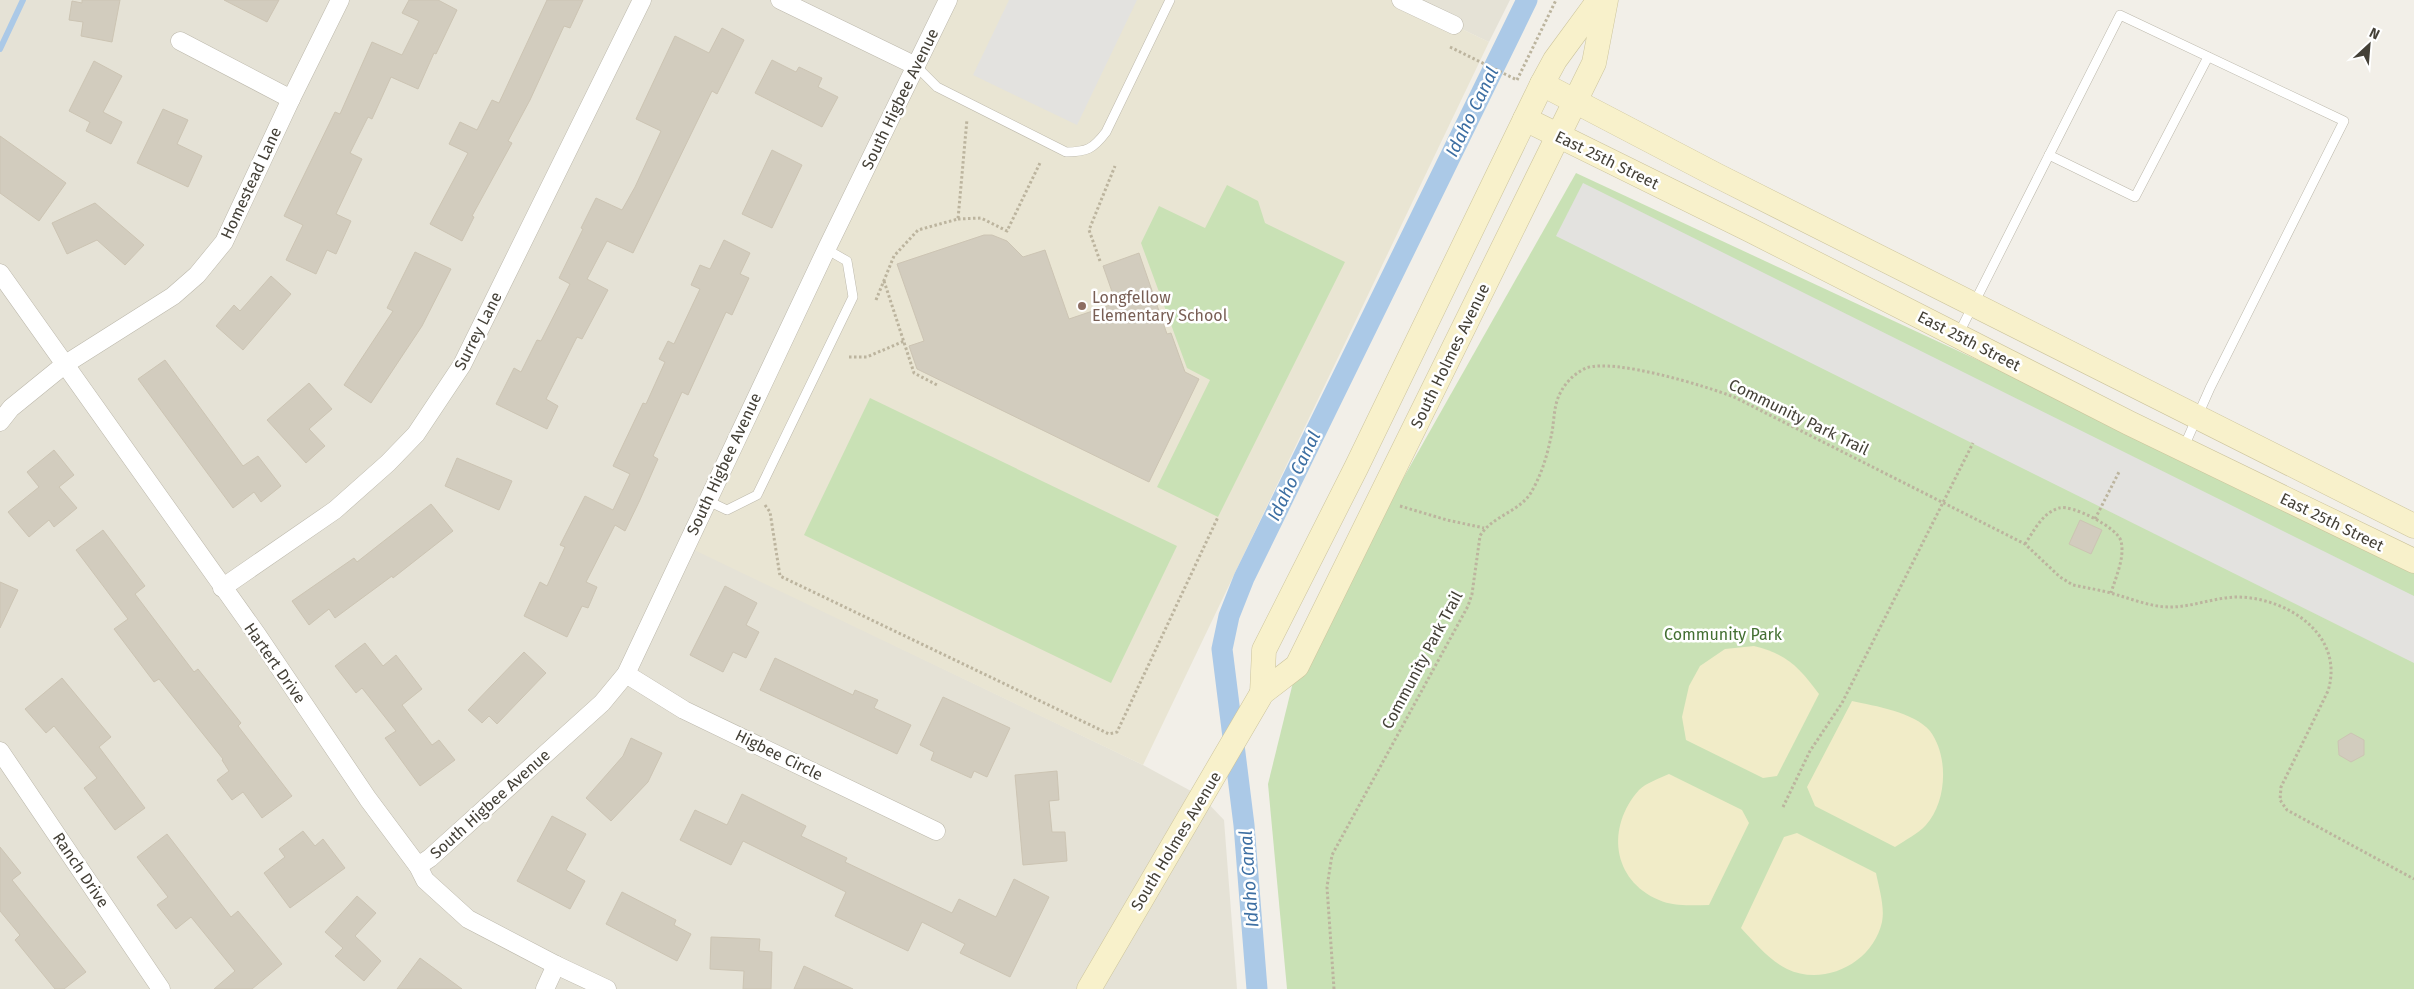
<svg xmlns="http://www.w3.org/2000/svg" width="2414" height="989" font-family="'Fira Sans',sans-serif">
	<style>
		.residential { fill: #e5e2d6 }
		.education { fill: #e9e5d3 }
		.green { fill: #c9e1b5 }
		.sand { fill: #f1ecc8 }
		.parking { fill: #e3e2df }
		.lines { fill: none; stroke-linecap: round; stroke-linejoin: round }
		.stream { stroke: #abc9e7; stroke-width: 6 }
		.canal { stroke: #abc9e7; stroke-width: 21 }
		.building { fill: #d2ccbe; stroke: #ccc4b3 }
		.lane-casing { stroke: #bcb8ab; stroke-width: 10 }
		.street-casing { stroke: #bcb8ab; stroke-width: 19 }
		.secondary-casing { stroke: #ccc49c; stroke-width: 25 }
		.path { stroke: #bcb49e; stroke-width: 3; stroke-dasharray: 2.5 2.5; stroke-linecap: butt }
		.lane { stroke: #fff; stroke-width: 9 }
		.street { stroke: #fff; stroke-width: 18 }
		.secondary { stroke: #f8f1cb; stroke-width: 24 }
		.education-dot { fill: #8d6e63; stroke: #fff; stroke-width: 2 }
		.labels { text-anchor: middle; dominant-baseline: central; stroke-width: 5; stroke-linejoin: round; paint-order: stroke }
		.street-label { font-size: 16px; fill: #444037; stroke: #fff }
		.education-label { font-size: 16px; fill: #785e54; stroke: #fff; text-anchor: start }
		.park-label { font-size: 16px; fill: #436f32; stroke: #fff }
		.water-label { font-size: 18px; font-style: italic; fill: #3d6fa3; stroke: #fff }
	</style>
	<rect width="100%" height="100%" fill="#f2efe8"/>
	<g class="residential">
		<path d="M 0,0 L 948,0 L 686,545 L 1143,765 L 1202,797 L 1224,820 L 1237,989 L 0,989 Z"/>
		<path d="M 1401,0 L 1510,0 L 1489,42 Z"/>
	</g>
	<path class="education" d="M 948,0 L 1401,0 L 1489,42 L 1143,765 L 686,546 Z"/>
	<g class="green">
		<path d="M 1576,173 L 2414,563 L 2414,989 L 1287,989 L 1268,784 L 1297,666 Z"/>
		<path d="M 1227,185 L 1258,201 L 1265,223 L 1345,262 L 1218,517 L 1157,487 L 1210,380 L 1187,368 L 1141,243 L 1159,206 L 1205,228 Z"/>
		<path d="M 870,398 L 1177,546 L 1111,683 L 804,535 Z"/>
	</g>
	<g class="sand">
		<path d="M 1754,646 C 1787,654 1799,667 1819,694 L 1777,776 L 1763,778 L 1686,740 L 1682,717 L 1689,686 L 1700,666 L 1725,649 Z"/>
		<path d="M 1852,701 C 1875,706 1914,712 1930,731 C 1949,756 1947,802 1926,825 C 1918,834 1905,840 1895,847 L 1815,806 L 1807,787 Z"/>
		<path d="M 1669,774 L 1742,810 L 1749,823 L 1709,905 C 1693,905 1674,907 1659,900 C 1612,880 1606,827 1639,790 C 1646,783 1660,778 1669,774 Z"/>
		<path d="M 1797,833 L 1876,873 C 1879,888 1885,907 1882,922 C 1873,963 1824,987 1787,969 C 1770,961 1754,942 1741,928 L 1784,837 Z"/>
	</g>
	<g class="parking">
		<path d="M 1009,0 L 1137,0 L 1077,125 L 973,75 Z"/>
		<path d="M 1583,183 L 2414,596 L 2414,663 L 1556,236 Z"/>
	</g>
	<g class="lines">
		<path class="stream" d="M 0,49 L 23,0"/>
		<path class="canal" d="M 1257,989 L 1244,825 L 1222,649 L 1229,616 L 1244,578 L 1527,0"/>
	</g>
	<g class="building">
		<path d="M 82,0 L 120,0 L 112,42 L 81,36 L 83,22 L 69,20 L 72,1 L 82,3 Z"/>
		<path d="M 224,0 L 279,0 L 267,22 Z"/>
		<path d="M 409,0 L 438,0 L 457,10 L 436,54 L 434,53 L 418,89 L 391,77 L 372,119 L 368,117 L 350,153 L 362,159 L 336,214 L 351,221 L 336,254 L 327,250 L 316,274 L 286,260 L 303,225 L 284,216 L 335,112 L 340,114 L 372,42 L 402,55 L 419,21 L 402,13 Z"/>
		<path d="M 547,0 L 583,0 L 570,28 L 564,26 L 530,100 L 508,141 L 512,143 L 472,216 L 474,217 L 462,241 L 430,224 L 468,153 L 449,144 L 460,122 L 477,130 L 492,100 L 499,103 Z"/>
		<path d="M 722,28 L 744,40 L 717,94 L 712,91 L 633,253 L 607,241 L 587,279 L 608,290 L 582,339 L 577,337 L 546,399 L 558,406 L 547,429 L 496,404 L 514,368 L 521,372 L 537,340 L 541,341 L 570,284 L 559,278 L 583,229 L 581,228 L 596,198 L 622,210 L 635,187 L 661,131 L 636,119 L 675,36 L 709,53 Z"/>
		<path d="M 772,60 L 796,72 L 799,67 L 822,78 L 818,87 L 838,97 L 822,127 L 755,93 Z"/>
		<path d="M 94,61 L 122,76 L 103,112 L 122,122 L 111,144 L 86,131 L 90,122 L 69,111 Z"/>
		<path d="M 163,109 L 188,120 L 177,144 L 202,156 L 188,187 L 137,163 Z"/>
		<path d="M 0,136 L 66,183 L 39,221 L 0,193 Z"/>
		<path d="M 772,150 L 802,165 L 772,228 L 742,214 Z"/>
		<path d="M 95,203 L 144,245 L 125,265 L 97,240 L 67,254 L 52,223 Z"/>
		<path d="M 984,235 L 992,235 L 1007,241 L 1023,257 L 1045,250 L 1069,319 L 1116,303 L 1103,266 L 1139,253 L 1167,334 L 1171,333 L 1185,372 L 1199,379 L 1149,482 L 917,369 L 909,346 L 924,341 L 897,264 Z"/>
		<path d="M 724,240 L 750,253 L 740,274 L 749,278 L 732,315 L 726,312 L 688,395 L 682,392 L 653,456 L 658,459 L 639,502 L 625,531 L 615,525 L 586,582 L 597,587 L 588,608 L 582,606 L 567,637 L 524,616 L 540,582 L 547,586 L 565,547 L 560,545 L 585,496 L 613,510 L 630,474 L 613,466 L 643,403 L 646,404 L 665,362 L 659,359 L 668,341 L 674,344 L 700,289 L 691,285 L 700,265 L 710,269 Z"/>
		<path d="M 415,252 L 451,269 L 422,326 L 371,403 L 344,385 L 393,311 L 387,308 Z"/>
		<path d="M 271,276 L 291,294 L 243,350 L 216,326 L 234,305 L 240,311 Z"/>
		<path d="M 165,360 L 243,466 L 258,456 L 281,486 L 261,502 L 254,492 L 233,508 L 138,379 Z"/>
		<path d="M 309,383 L 332,409 L 309,429 L 325,446 L 306,463 L 267,420 Z"/>
		<path d="M 54,450 L 74,475 L 59,487 L 77,508 L 54,527 L 49,520 L 29,537 L 8,512 L 39,487 L 27,472 Z"/>
		<path d="M 457,458 L 512,481 L 499,510 L 445,486 Z"/>
		<path d="M 431,504 L 453,531 L 393,578 L 392,576 L 335,618 L 329,609 L 309,625 L 292,601 L 354,558 L 357,562 Z"/>
		<path d="M 2080,520 L 2102,530 L 2091,554 L 2069,544 Z"/>
		<path d="M 103,530 L 145,586 L 135,594 L 194,672 L 198,669 L 241,723 L 238,726 L 292,796 L 262,818 L 243,792 L 232,800 L 217,780 L 229,771 L 222,760 L 223,759 L 159,679 L 154,682 L 114,629 L 128,619 L 76,550 Z"/>
		<path d="M 0,582 L 18,590 L 0,628 Z"/>
		<path d="M 725,586 L 757,603 L 746,625 L 759,632 L 746,658 L 733,652 L 723,672 L 690,655 Z"/>
		<path d="M 365,643 L 383,666 L 396,655 L 422,689 L 402,705 L 432,745 L 439,740 L 455,760 L 420,786 L 385,738 L 396,731 L 362,688 L 356,693 L 335,666 Z"/>
		<path d="M 524,652 L 546,673 L 497,724 L 489,716 L 482,723 L 468,710 Z"/>
		<path d="M 775,658 L 853,695 L 855,690 L 878,700 L 874,708 L 911,725 L 897,754 L 760,690 Z"/>
		<path d="M 62,678 L 111,737 L 99,747 L 145,808 L 115,830 L 84,788 L 97,778 L 54,726 L 46,733 L 25,709 Z"/>
		<path d="M 943,697 L 1010,728 L 987,777 L 974,771 L 971,778 L 931,760 L 934,752 L 920,745 Z"/>
		<path d="M 2351,733 L 2364,740 L 2364,755 L 2351,762 L 2339,755 L 2338,741 Z"/>
		<path d="M 631,738 L 662,753 L 648,782 L 611,821 L 586,798 L 623,756 Z"/>
		<path d="M 1057,771 L 1059,800 L 1049,801 L 1052,832 L 1065,832 L 1067,861 L 1023,865 L 1015,775 Z"/>
		<path d="M 742,794 L 806,826 L 801,836 L 847,858 L 845,862 L 952,913 L 959,899 L 996,917 L 1014,879 L 1049,897 L 1010,977 L 960,953 L 965,944 L 922,922 L 908,951 L 835,916 L 846,892 L 743,841 L 731,865 L 680,840 L 695,810 L 727,825 Z"/>
		<path d="M 552,816 L 586,834 L 566,870 L 585,881 L 570,909 L 517,881 Z"/>
		<path d="M 303,831 L 315,846 L 323,839 L 345,868 L 290,908 L 264,873 L 285,857 L 279,849 Z"/>
		<path d="M 167,834 L 231,917 L 238,911 L 282,964 L 252,989 L 214,989 L 235,971 L 191,917 L 176,929 L 157,905 L 168,897 L 137,857 Z"/>
		<path d="M 0,847 L 21,873 L 12,880 L 86,972 L 64,989 L 55,989 L 15,940 L 20,935 L 0,911 Z"/>
		<path d="M 622,892 L 676,920 L 674,925 L 691,934 L 677,961 L 606,924 Z"/>
		<path d="M 357,896 L 376,913 L 355,936 L 381,961 L 364,981 L 335,956 L 343,948 L 325,932 Z"/>
		<path d="M 711,937 L 760,939 L 759,951 L 772,952 L 771,989 L 743,989 L 744,971 L 710,969 Z"/>
		<path d="M 420,958 L 462,989 L 397,989 Z"/>
		<path d="M 804,966 L 853,989 L 794,989 Z"/>
	</g>
	<g class="lines">
		<g class="lane-casing">
			<g id="lane">
				<path d="M 916,66 L 937,87 L 1066,152 C 1087,152 1093,149 1106,132 L 1170,0"/>
				<path d="M 2049,155 L 2135,197 L 2208,57"/>
				<path d="M 1958,335 L 2120,15 L 2344,121 L 2210,388 L 2183,449"/>
				<path d="M 706,500 L 727,510 L 757,495 L 853,297 L 847,261 L 826,249"/>
			</g>
		</g>
		<g class="street-casing">
			<g id="street">
				<path d="M 780,0 L 916,66"/>
				<path d="M 1401,0 L 1454,25"/>
				<path d="M 180,41 L 291,99"/>
				<path d="M 0,273 L 258,636 L 368,799 L 418,866 L 425,880 L 468,919 L 556,965 L 607,989"/>
				<path d="M 0,422 L 11,408 L 64,365 L 173,296 L 197,275 L 224,242 L 291,99 L 340,0"/>
				<path d="M 222,588 L 335,510 L 388,463 L 416,434 L 462,365 L 642,0"/>
				<path d="M 626,674 L 684,710 L 936,831"/>
				<path d="M 0,751 L 161,989"/>
				<path d="M 418,866 L 430,858 L 602,703 L 626,674 L 828,246 L 948,0"/>
				<path d="M 545,989 L 556,965"/>
			</g>
		</g>
		<g class="secondary-casing">
			<g id="secondary">
				<path d="M 1542,84 L 1716,175 L 2414,526"/>
				<path d="M 1525,119 L 1750,230 L 2129,423 L 2414,561"/>
				<path d="M 1262,693 L 1264,650 L 1356,468 L 1542,84 L 1555,60 L 1599,0"/>
				<path d="M 1089,989 L 1262,693 L 1297,666 L 1594,63 L 1606,0"/>
			</g>
		</g>
		<g class="path">
			<path d="M 1450,47 L 1517,80"/>
			<path d="M 1517,80 L 1556,0"/>
			<path d="M 958,219 L 981,218 L 1007,231 L 1040,163"/>
			<path d="M 1100,261 L 1089,230 L 1115,166"/>
			<path d="M 884,281 L 914,373 L 939,386"/>
			<path d="M 876,300 L 894,256 L 918,230 L 958,219 L 967,119"/>
			<path d="M 849,357 L 867,357 L 904,341"/>
			<path d="M 765,505 L 770,512 L 780,576 L 1109,734 L 1117,732 L 1218,517"/>
			<path d="M 1400,506 L 1447,520 L 1484,528"/>
			<path d="M 2095,519 L 2119,472"/>
			<path d="M 2025,544 C 2034,531 2042,513 2059,508 C 2071,504 2117,527 2121,541 C 2125,558 2116,576 2111,593"/>
			<path d="M 1783,807 L 1810,751 L 1842,703 L 1973,443"/>
			<path d="M 1334,989 L 1327,887 L 1332,855 L 1468,606 L 1472,594 L 1480,536 C 1492,515 1522,512 1533,489 C 1543,471 1548,452 1552,432 C 1554,421 1554,408 1558,398 C 1563,385 1573,374 1586,368 C 1614,358 1706,386 1734,397 L 2025,544 L 2060,577 L 2073,585 C 2087,588 2101,590 2114,594 C 2132,599 2151,607 2170,607 C 2193,607 2215,597 2238,597 C 2288,598 2345,635 2328,691 L 2281,787 L 2280,800 L 2287,810 L 2414,879"/>
		</g>
		<use href="#lane" class="lane"/>
		<use href="#street" class="street"/>
		<use href="#secondary" class="secondary"/>
	</g>
	<circle class="education-dot" cx="1082" cy="306" r="5"/>
	<g class="labels">
		<g class="street-label">
			<text transform="translate(900 99) rotate(-64)">South Higbee Avenue</text>
			<text transform="translate(1607 160) rotate(26)">East 25th Street</text>
			<text transform="translate(251 183) rotate(-65)">Homestead Lane</text>
			<text transform="translate(478 331) rotate(-63)">Surrey Lane</text>
			<text transform="translate(1969 341) rotate(27)">East 25th Street</text>
			<text transform="translate(1450 356) rotate(-64)">South Holmes Avenue</text>
			<text transform="translate(1799 417) rotate(26)">Community Park Trail</text>
			<text transform="translate(724 464) rotate(-65)">South Higbee Avenue</text>
			<text transform="translate(2332 522) rotate(26)">East 25th Street</text>
			<text transform="translate(1422 660) rotate(-62)">Community Park Trail</text>
			<text transform="translate(275 663) rotate(55)">Hartert Drive</text>
			<text transform="translate(779 755) rotate(26)">Higbee Circle</text>
			<text transform="translate(490 804) rotate(-42)">South Higbee Avenue</text>
			<text transform="translate(1176 841) rotate(-59)">South Holmes Avenue</text>
			<text transform="translate(81 870) rotate(56)">Ranch Drive</text>
		</g>
		<g class="education-label">
			<text x="1092" y="297">Longfellow<tspan x="1092" dy="18">Elementary School</tspan></text>
		</g>
		<g class="park-label">
			<text x="1723" y="634">Community Park</text>
		</g>
		<g class="water-label">
			<text transform="translate(1472 112) rotate(-64)">Idaho Canal</text>
			<text transform="translate(1294 476) rotate(-64)">Idaho Canal</text>
			<text transform="translate(1249 879) rotate(-94)">Idaho Canal</text>
		</g>
	</g>
	<g transform="translate(2369 45) rotate(26)" stroke="#ffffff" stroke-width="4" paint-order="stroke">
	<path d="M0-4L9 19L0 12L-9 19Z" fill="#444037"/>
	<text y="-8" font-size="14" font-weight="bold" text-anchor="middle" fill="#444037">N</text>
	</g>
</svg>
